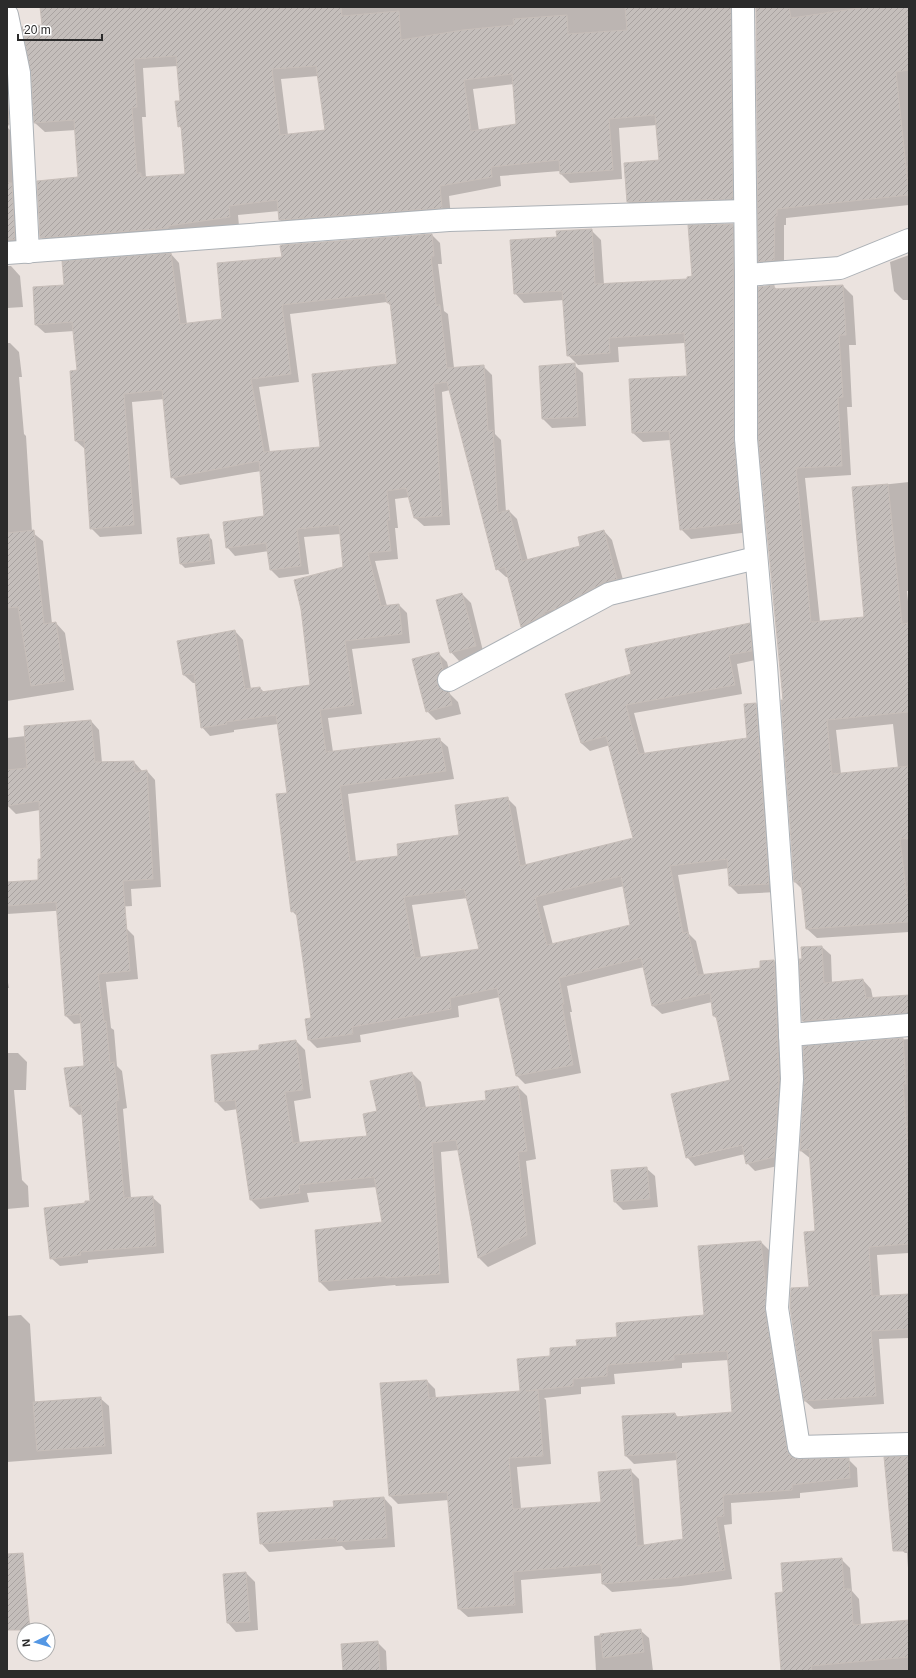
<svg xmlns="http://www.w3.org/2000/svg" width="916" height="1678" font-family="Helvetica,sans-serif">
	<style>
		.shadow { fill: #0003; fill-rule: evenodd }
		.building { fill: url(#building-hatch); stroke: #c7beb9; fill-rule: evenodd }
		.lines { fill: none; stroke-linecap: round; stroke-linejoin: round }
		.minor-casing { stroke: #acb1b6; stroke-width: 24 }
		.minor { stroke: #fff; stroke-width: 22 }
	</style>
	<defs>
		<pattern id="building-hatch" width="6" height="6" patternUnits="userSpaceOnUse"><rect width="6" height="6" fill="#c4bebb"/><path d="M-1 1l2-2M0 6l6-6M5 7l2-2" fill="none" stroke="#a9a3a1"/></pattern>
	</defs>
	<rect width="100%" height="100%" fill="#ebe3df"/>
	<g class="shadow">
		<path d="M 41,7 L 742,7 L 742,208 L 637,211 L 628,202 L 660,161 L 657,125 L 619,128 L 622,179 L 570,183 L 561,174 L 560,171 L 500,176 L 501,186 L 449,196 L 451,217 L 290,229 L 280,220 L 279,211 L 238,215 L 239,226 L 50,247 L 41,237 L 79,178 L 76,130 L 45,132 L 35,123 L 43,26 ZM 178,66 L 181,101 L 179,126 L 183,130 L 187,175 L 146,178 L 142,117 L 146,117 L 143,68 ZM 318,76 L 326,130 L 288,135 L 281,79 ZM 514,84 L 517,125 L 479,131 L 473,89 Z"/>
		<path d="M 757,7 L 909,7 L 909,205 L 786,218 L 786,225 L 784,225 L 784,270 L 769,271 L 759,261 Z"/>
		<path d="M 7,127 L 15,135 L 24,248 L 7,254 Z"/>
		<path d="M 733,225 L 742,234 L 750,532 L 691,539 L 681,529 L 671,440 L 643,442 L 633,433 L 688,377 L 685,343 L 618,347 L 619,362 L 578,365 L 568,355 L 564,300 L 524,303 L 515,293 L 558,238 L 591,230 L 601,240 L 604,285 L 688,280 L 693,277 Z"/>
		<path d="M 432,235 L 440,243 L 442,264 L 438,264 L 444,311 L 448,314 L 454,368 L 483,366 L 492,375 L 495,434 L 501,440 L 506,512 L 509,511 L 517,519 L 528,561 L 581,546 L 604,531 L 612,540 L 625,587 L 530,635 L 521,627 L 509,577 L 506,577 L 497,569 L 450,390 L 442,392 L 450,525 L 424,526 L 415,518 L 410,497 L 395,499 L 398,528 L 395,528 L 398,559 L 375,561 L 387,606 L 399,605 L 407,613 L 410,643 L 352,649 L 362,714 L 328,718 L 333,752 L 439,739 L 448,747 L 454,779 L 348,794 L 356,862 L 399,857 L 460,836 L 507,798 L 516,807 L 526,865 L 634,838 L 610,745 L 590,751 L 581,743 L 567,694 L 632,675 L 749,624 L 758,633 L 760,659 L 737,664 L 742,694 L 634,713 L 645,754 L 748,739 L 756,704 L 764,712 L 777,892 L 738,894 L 730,886 L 729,868 L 678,875 L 689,934 L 696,941 L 704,975 L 762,969 L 774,961 L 782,970 L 782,1165 L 755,1171 L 747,1163 L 745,1154 L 695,1166 L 687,1157 L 731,1081 L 718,1020 L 714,1016 L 712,1002 L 662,1014 L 653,1006 L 644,967 L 567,986 L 572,1012 L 570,1012 L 581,1073 L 525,1084 L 517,1076 L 500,997 L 458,1006 L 459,1017 L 360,1035 L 361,1042 L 317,1048 L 309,1040 L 312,1019 L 298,917 L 292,911 L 288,794 L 278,724 L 234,730 L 234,732 L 210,736 L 202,727 L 196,683 L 193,683 L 184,675 L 178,642 L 235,631 L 243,640 L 251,689 L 260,688 L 264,692 L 312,686 L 345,568 L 341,534 L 304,537 L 309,574 L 279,578 L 271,570 L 269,551 L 235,556 L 227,547 L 265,517 L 261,471 L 180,485 L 172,477 L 164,399 L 132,402 L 142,534 L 100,537 L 91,528 L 85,449 L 76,441 L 71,372 L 78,371 L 74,331 L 45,333 L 36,325 L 65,285 L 171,254 L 179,263 L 187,324 L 223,320 L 283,258 ZM 387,302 L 391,306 L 398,365 L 321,448 L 270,452 L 259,387 L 299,382 L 290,314 ZM 624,886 L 631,926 L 553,945 L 543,906 ZM 468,898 L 481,950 L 421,958 L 412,905 ZM 746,1142 L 747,1144 L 692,1157 L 692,1155 Z"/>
		<path d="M 909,255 L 909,300 L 903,300 L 894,291 L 890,262 Z"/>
		<path d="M 7,266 L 11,266 L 20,276 L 23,307 L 7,308 Z"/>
		<path d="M 774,286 L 777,290 L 843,286 L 853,296 L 856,345 L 849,345 L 852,407 L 847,407 L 851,475 L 805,478 L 820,622 L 865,618 L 853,488 L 909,482 L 909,591 L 907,591 L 909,611 L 909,932 L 817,938 L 807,929 L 803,890 L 795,882 L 784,701 ZM 893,724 L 898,768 L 841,774 L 836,730 Z"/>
		<path d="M 7,343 L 10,343 L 19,352 L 22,377 L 19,377 L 24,434 L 26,436 L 32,532 L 43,541 L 52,624 L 56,623 L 65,633 L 74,690 L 7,701 Z"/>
		<path d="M 574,365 L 583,373 L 586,426 L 552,428 L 543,419 L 540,367 Z"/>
		<path d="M 208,535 L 212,540 L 215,564 L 185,568 L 181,564 Z"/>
		<path d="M 462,594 L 471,603 L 484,655 L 459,661 L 451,652 Z"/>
		<path d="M 438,653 L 447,662 L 451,678 L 445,688 L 446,693 L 449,693 L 458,702 L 461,714 L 436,720 L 427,711 Z"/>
		<path d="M 91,721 L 99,730 L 102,763 L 134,762 L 143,772 L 147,771 L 155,780 L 161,887 L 131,889 L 132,906 L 7,914 L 7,883 L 39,881 L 42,860 L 40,810 L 16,814 L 7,805 L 7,738 L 26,736 Z"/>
		<path d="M 126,928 L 134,936 L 138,979 L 106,982 L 111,1028 L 114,1030 L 117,1066 L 122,1071 L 127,1108 L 123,1109 L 131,1198 L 152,1197 L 161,1205 L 164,1253 L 88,1260 L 88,1263 L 60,1266 L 51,1258 L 86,1204 L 91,1202 L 83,1114 L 79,1115 L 71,1107 L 85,1067 L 82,1023 L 74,1024 L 66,1016 Z"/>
		<path d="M 822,947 L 831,955 L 832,983 L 863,980 L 871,989 L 873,999 L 909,996 L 909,1021 L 812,1030 L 803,1021 L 800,960 L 803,959 L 802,948 Z"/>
		<path d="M 7,977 L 9,988 L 7,988 Z"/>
		<path d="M 909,1039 L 909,1253 L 877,1255 L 880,1297 L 909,1295 L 909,1338 L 879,1339 L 884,1404 L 814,1409 L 805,1401 L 810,1288 L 816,1232 L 811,1159 L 801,1151 L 805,1080 L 804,1047 Z"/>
		<path d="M 296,1041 L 305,1050 L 311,1098 L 294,1101 L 300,1144 L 368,1137 L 378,1112 L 412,1073 L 421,1082 L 426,1108 L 487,1101 L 518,1087 L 527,1096 L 536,1159 L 526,1161 L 536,1244 L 488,1267 L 479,1258 L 459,1150 L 441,1152 L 449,1283 L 396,1286 L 395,1285 L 329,1291 L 320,1282 L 383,1223 L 377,1187 L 307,1193 L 309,1202 L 260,1209 L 251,1200 L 238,1109 L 225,1111 L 216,1102 L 261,1050 Z"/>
		<path d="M 7,1053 L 18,1053 L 27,1062 L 26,1090 L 14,1090 L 22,1180 L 28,1186 L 29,1207 L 7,1209 Z"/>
		<path d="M 646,1168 L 655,1176 L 658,1207 L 623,1210 L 615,1202 Z"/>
		<path d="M 761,1242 L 769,1250 L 773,1299 L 773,1319 L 795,1458 L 795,1460 L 848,1459 L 857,1468 L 858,1487 L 800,1493 L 800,1498 L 731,1503 L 732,1524 L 724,1525 L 732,1579 L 681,1586 L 612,1592 L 603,1584 L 603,1573 L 521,1580 L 523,1613 L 468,1617 L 459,1609 L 449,1500 L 398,1504 L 390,1496 L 381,1384 L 427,1381 L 435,1389 L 436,1399 L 521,1392 L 551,1357 L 578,1347 L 705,1316 ZM 729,1360 L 733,1413 L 679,1418 L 675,1414 L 626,1456 L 634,1464 L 678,1460 L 685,1539 L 644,1546 L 639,1479 L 630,1470 L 602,1503 L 521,1509 L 517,1467 L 551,1464 L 546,1400 L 544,1398 L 581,1394 L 581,1387 L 615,1384 L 614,1374 L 682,1368 L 682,1363 Z"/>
		<path d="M 21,1315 L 30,1324 L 35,1402 L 100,1398 L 109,1406 L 112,1454 L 7,1462 L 7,1316 Z"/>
		<path d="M 909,1458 L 909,1583 L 907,1553 L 905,1553 L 893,1542 Z"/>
		<path d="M 384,1498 L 392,1507 L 395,1547 L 346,1550 L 342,1546 L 269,1552 L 261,1543 L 335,1508 Z"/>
		<path d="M 841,1559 L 850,1568 L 852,1591 L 859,1599 L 861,1625 L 909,1621 L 909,1671 L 782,1671 L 784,1593 Z"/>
		<path d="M 246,1573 L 255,1582 L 258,1630 L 236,1632 L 228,1623 Z"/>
		<path d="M 640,1630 L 649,1638 L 653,1671 L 596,1671 L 594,1636 Z"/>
		<path d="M 377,1642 L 386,1651 L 387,1671 L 344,1671 Z"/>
	</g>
	<g class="building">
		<path d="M 40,7 L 341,7 L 342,16 L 399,11 L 401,40 L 463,30 L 514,25 L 513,19 L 567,15 L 568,34 L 627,30 L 625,7 L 731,7 L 733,199 L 627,202 L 624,163 L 659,160 L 655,115 L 609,119 L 613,170 L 560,174 L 559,160 L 491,167 L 492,177 L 440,186 L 442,208 L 279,220 L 277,200 L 229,206 L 230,217 L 168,226 L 168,228 L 40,238 L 37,181 L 78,177 L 74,120 L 34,123 L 31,72 L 22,27 L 42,25 ZM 176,56 L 180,101 L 175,101 L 178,127 L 181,126 L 185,174 L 141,177 L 141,173 L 137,173 L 132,108 L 137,107 L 134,59 ZM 316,66 L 325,130 L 280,135 L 272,69 ZM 512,74 L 516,124 L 471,131 L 464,80 Z"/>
		<path d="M 756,7 L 789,7 L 791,18 L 867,7 L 909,7 L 909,70 L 896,72 L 909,195 L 777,209 L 777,216 L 775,216 L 774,260 L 758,262 Z"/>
		<path d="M 7,83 L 9,125 L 7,125 Z"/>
		<path d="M 7,183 L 12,183 L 15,239 L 7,240 Z"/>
		<path d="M 733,224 L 734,439 L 741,523 L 680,530 L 669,431 L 632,433 L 629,379 L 687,376 L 684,333 L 609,338 L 610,353 L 567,356 L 562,291 L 514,294 L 510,240 L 557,237 L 556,231 L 592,229 L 595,284 L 687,279 L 687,277 L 692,276 L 688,225 Z"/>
		<path d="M 432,234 L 434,256 L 431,256 L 436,305 L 440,305 L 447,368 L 484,365 L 488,431 L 493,430 L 498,513 L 509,510 L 522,561 L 580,546 L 578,537 L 604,530 L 617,579 L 603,583 L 555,609 L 544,612 L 545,614 L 521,627 L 505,567 L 496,570 L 447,382 L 434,384 L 442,516 L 414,518 L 406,488 L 387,491 L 390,520 L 387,520 L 391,551 L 368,553 L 381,606 L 399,604 L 402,634 L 345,641 L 354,705 L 320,710 L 326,752 L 440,738 L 446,771 L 340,786 L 350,862 L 398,856 L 397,844 L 459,835 L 455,805 L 508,797 L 520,866 L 633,838 L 606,736 L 581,743 L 565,694 L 631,674 L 625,649 L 750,623 L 752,651 L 729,655 L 735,685 L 626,705 L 639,754 L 747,738 L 744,704 L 756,703 L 769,884 L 729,886 L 727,859 L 670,866 L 683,933 L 688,932 L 698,975 L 760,968 L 760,961 L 774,960 L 779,1079 L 774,1157 L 746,1164 L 742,1145 L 686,1158 L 671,1094 L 730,1080 L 716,1016 L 713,1016 L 710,993 L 652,1006 L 641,958 L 559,978 L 564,1004 L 562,1004 L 573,1065 L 516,1076 L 497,988 L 450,998 L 451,1009 L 352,1027 L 353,1034 L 308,1040 L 305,1019 L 311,1018 L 296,911 L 291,912 L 276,794 L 287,793 L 276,715 L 226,722 L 227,724 L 201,728 L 194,674 L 183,675 L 177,641 L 235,630 L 245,689 L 260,687 L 261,692 L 310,685 L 301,609 L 294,580 L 343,567 L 339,525 L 297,529 L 301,566 L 270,570 L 266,543 L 226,548 L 223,522 L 264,516 L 259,461 L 171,478 L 162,390 L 124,394 L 134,525 L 90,529 L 84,440 L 75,441 L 70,371 L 77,370 L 72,322 L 35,325 L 33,287 L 64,285 L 62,261 L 171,253 L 180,324 L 222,319 L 217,263 L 282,257 L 280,246 L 282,245 ZM 385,293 L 387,303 L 390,302 L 397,364 L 312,374 L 320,447 L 264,452 L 251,379 L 291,374 L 282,305 ZM 621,876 L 630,925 L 547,945 L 535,897 ZM 464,889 L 479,949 L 415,958 L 404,897 Z"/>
		<path d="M 774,285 L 774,289 L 843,285 L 846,335 L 839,335 L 843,397 L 838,398 L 842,466 L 796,468 L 811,622 L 864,617 L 852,487 L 888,484 L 902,624 L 909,623 L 909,712 L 827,720 L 832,774 L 909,766 L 909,838 L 900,839 L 907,898 L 909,898 L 909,922 L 806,929 L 801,882 L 794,882 L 781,700 L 783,700 L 758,438 L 758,287 Z"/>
		<path d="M 575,363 L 578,417 L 542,419 L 539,366 Z"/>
		<path d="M 34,530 L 44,624 L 56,622 L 65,681 L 31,686 L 18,607 L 7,608 L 7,533 Z"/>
		<path d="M 209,534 L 211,560 L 180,564 L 177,538 Z"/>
		<path d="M 462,593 L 476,646 L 450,653 L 436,600 Z"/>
		<path d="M 439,652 L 443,669 L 438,674 L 437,679 L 438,686 L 443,691 L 449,692 L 452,705 L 426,712 L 412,659 Z"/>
		<path d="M 91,720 L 95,762 L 134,761 L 135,772 L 147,770 L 153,879 L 123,881 L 130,971 L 98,974 L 104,1021 L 106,1021 L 110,1063 L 114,1062 L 119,1100 L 116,1101 L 124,1198 L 153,1196 L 156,1246 L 80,1252 L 81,1255 L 50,1259 L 44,1208 L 85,1203 L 85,1201 L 90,1201 L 81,1105 L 70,1107 L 64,1068 L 84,1066 L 80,1014 L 65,1016 L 56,902 L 7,906 L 7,882 L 38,880 L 38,859 L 41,859 L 39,801 L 7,806 L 7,770 L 27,768 L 24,726 Z"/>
		<path d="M 822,946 L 824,983 L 863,979 L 866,998 L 909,995 L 909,1013 L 802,1021 L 799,959 L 802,959 L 801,947 Z"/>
		<path d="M 903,1038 L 906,1084 L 903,1084 L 909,1161 L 909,1244 L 869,1247 L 872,1296 L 909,1294 L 909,1329 L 871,1331 L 876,1396 L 804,1401 L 790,1307 L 791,1288 L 809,1287 L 804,1232 L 815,1231 L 809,1149 L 800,1151 L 804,1080 L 803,1046 Z"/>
		<path d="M 296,1040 L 303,1090 L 285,1092 L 293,1143 L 367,1136 L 363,1114 L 377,1111 L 370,1081 L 412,1072 L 420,1108 L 486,1100 L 485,1091 L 518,1086 L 527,1151 L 518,1152 L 527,1235 L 478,1258 L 456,1140 L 432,1143 L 440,1274 L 386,1278 L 386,1276 L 319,1282 L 315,1230 L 382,1222 L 374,1177 L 299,1185 L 300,1193 L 250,1200 L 235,1100 L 215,1102 L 211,1055 L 259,1050 L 259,1045 Z"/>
		<path d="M 647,1167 L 650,1199 L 614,1202 L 611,1170 Z"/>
		<path d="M 761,1241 L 766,1290 L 765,1310 L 787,1449 L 789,1455 L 794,1458 L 799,1459 L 849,1458 L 850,1478 L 792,1485 L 792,1490 L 723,1495 L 724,1516 L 716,1517 L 725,1570 L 672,1578 L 602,1584 L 601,1564 L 513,1572 L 515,1605 L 458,1609 L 447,1492 L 389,1496 L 380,1383 L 427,1380 L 429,1398 L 520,1391 L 517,1359 L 550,1356 L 550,1348 L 577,1346 L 576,1340 L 617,1337 L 616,1323 L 704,1315 L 698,1246 ZM 727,1351 L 732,1412 L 676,1417 L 675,1413 L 622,1416 L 625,1456 L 676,1452 L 683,1539 L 637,1546 L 631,1469 L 598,1472 L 601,1502 L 513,1509 L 509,1458 L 543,1456 L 538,1390 L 526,1391 L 573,1386 L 573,1379 L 607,1376 L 607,1365 L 674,1360 L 674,1355 Z"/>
		<path d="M 101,1397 L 105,1446 L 37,1451 L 33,1402 Z"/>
		<path d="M 909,1456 L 909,1551 L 893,1551 L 884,1457 Z"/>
		<path d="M 384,1497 L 387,1538 L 337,1542 L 336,1538 L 260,1544 L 257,1513 L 334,1507 L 333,1501 Z"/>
		<path d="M 23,1553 L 30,1630 L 7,1630 L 7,1554 Z"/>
		<path d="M 842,1558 L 844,1589 L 851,1589 L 853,1625 L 909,1620 L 909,1657 L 811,1666 L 812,1671 L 781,1671 L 775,1593 L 783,1592 L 781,1563 Z"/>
		<path d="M 246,1572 L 250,1622 L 227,1623 L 223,1574 Z"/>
		<path d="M 641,1629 L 644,1652 L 603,1658 L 600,1634 Z"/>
		<path d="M 378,1641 L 380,1671 L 343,1671 L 341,1644 Z"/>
	</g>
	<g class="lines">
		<g class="minor-casing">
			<g id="minor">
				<path d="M 743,7 L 746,275 L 746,439 L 766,666 L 787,962 L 792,1079 L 777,1308 L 799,1447 L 909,1444"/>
				<path d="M 7,15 L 19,73 L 28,252"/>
				<path d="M 7,253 L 449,220 L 745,211"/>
				<path d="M 746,275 L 840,268 L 909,240"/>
				<path d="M 449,680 L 609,594 L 756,558"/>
				<path d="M 790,1035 L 909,1025"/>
			</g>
		</g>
		<use href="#minor" class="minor"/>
	</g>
	<rect width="916" height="1678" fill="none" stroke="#2b2b2b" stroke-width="16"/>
	<g transform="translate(36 1642) rotate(265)"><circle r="19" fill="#ffffff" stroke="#aaaaaa"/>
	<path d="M0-3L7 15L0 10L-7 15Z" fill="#5497e4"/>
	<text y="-6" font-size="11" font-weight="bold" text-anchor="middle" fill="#2b2b2b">N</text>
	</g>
	<path d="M18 34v6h84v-6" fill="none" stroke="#2b2b2b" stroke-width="2"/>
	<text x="24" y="34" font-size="12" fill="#2b2b2b" stroke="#ffffff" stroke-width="3" paint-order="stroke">20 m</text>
</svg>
